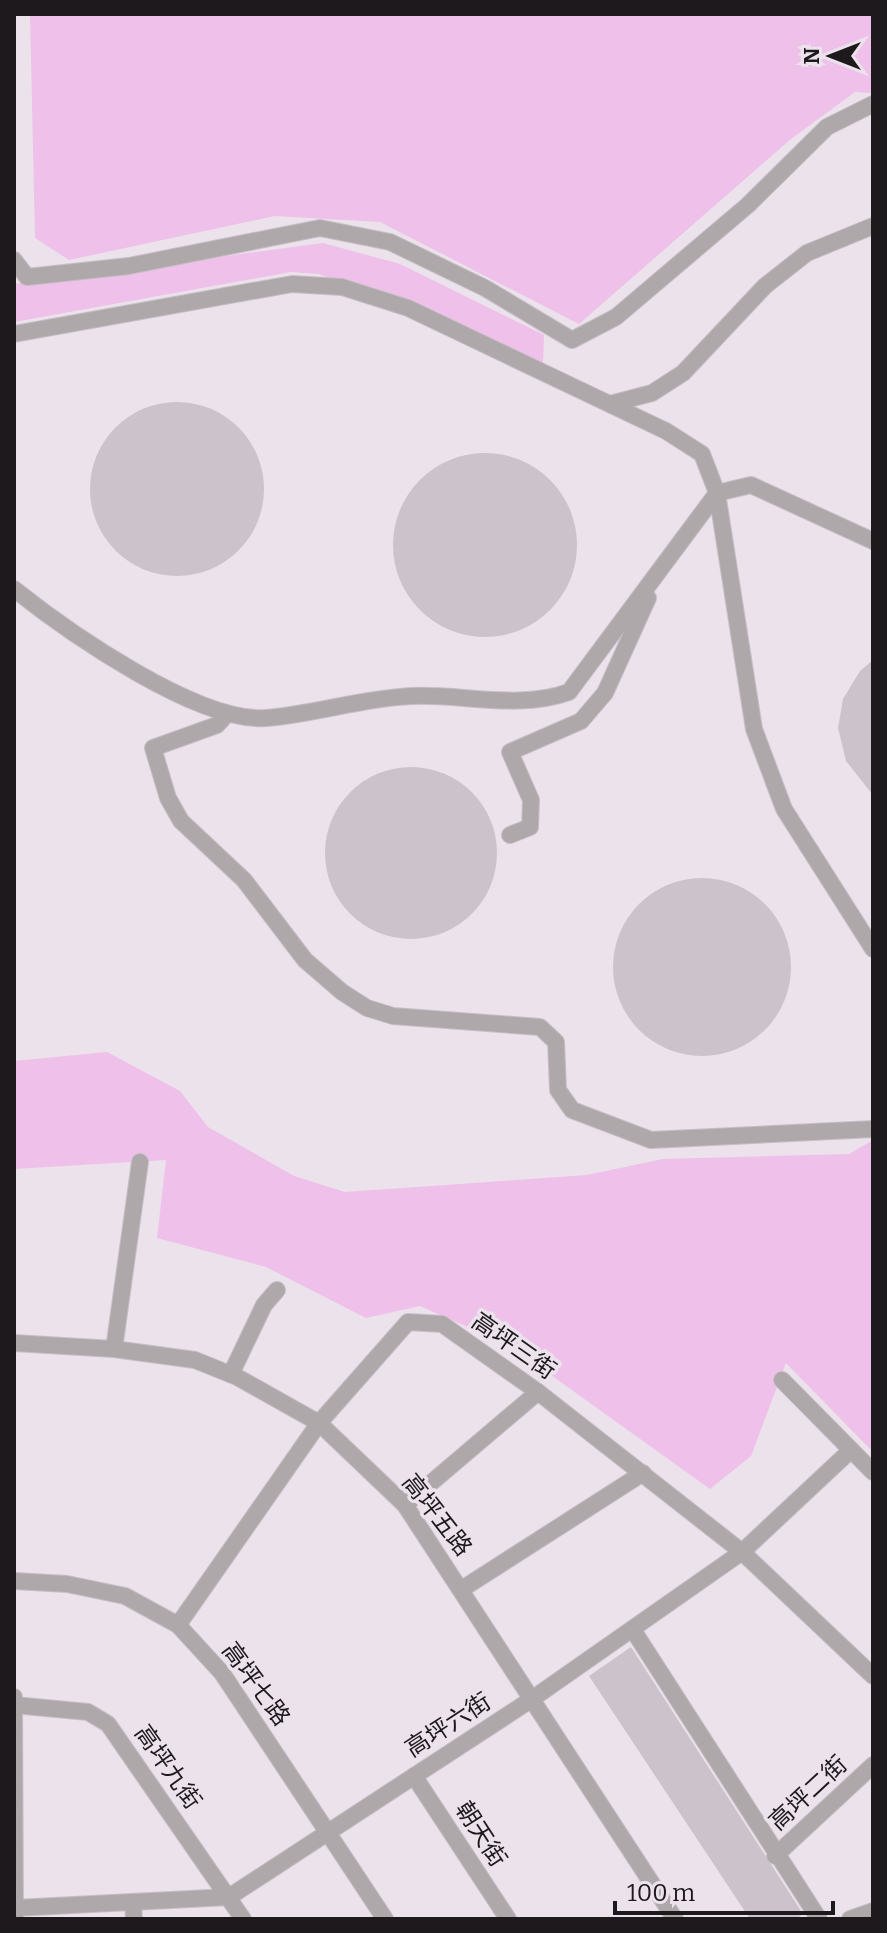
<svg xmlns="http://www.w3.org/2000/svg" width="887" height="1933" font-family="Bitter,'Noto Sans TC',serif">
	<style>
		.green { fill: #eec0ea }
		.building { fill: #ccc2cb }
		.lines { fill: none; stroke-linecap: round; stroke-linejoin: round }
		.minor-casing { stroke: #c7bec6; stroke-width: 18 }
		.minor { stroke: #aea8aa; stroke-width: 16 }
		.labels { text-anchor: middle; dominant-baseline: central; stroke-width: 7; stroke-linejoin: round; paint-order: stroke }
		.street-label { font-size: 24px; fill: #1d191c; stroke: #ece2eb }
	</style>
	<rect width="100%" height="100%" fill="#ece2eb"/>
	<g class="green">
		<path d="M 30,14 L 873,14 L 873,93 L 855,92 L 791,139 L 579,324 L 380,222 L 275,216 L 69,260 L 35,238 Z"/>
		<path d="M 323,243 L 400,264 L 544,335 L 543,363 L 319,274 L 291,272 L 14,322 L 14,284 Z"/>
		<path d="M 107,1052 L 180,1091 L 208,1127 L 294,1176 L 345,1192 L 587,1175 L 663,1159 L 849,1154 L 873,1140 L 873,1452 L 786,1363 L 751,1456 L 710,1489 L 509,1345 L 420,1306 L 366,1318 L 266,1267 L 157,1238 L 166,1160 L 14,1169 L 14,1061 Z"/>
	</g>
	<g class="building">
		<circle cx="177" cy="489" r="87"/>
		<circle cx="485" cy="545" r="92"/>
		<path d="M 873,660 L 873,795 L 846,761 L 838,728 L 843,699 L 860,671 Z"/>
		<circle cx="411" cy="853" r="86"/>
		<circle cx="702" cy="967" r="89"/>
		<path d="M 631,1647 L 803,1914 L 796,1919 L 750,1919 L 589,1676 Z"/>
	</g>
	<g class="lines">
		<g class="minor-casing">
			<g id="minor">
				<path d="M 14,260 L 27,277 L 129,266 L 320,228 L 390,242 L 485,288 L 572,340 L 616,317 L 748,205 L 827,127 L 873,104"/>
				<path d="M 14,334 L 292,284 L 342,287 L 408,308 L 666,431 L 702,454 L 717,493 L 569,692 C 519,710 464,694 412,696 C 363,698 315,714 266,718 C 198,723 68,632 14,589"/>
				<path d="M 610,404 L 652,393 L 683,373 L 765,286 L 807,253 L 873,226"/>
				<path d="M 873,541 L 751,485 L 717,493 L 754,729 L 784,809 L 873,949"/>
				<path d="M 226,715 L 217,725 L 153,748 L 168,798 L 181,821 L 244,880 L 305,960 L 342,992 L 367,1008 L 393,1016 L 540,1027 L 556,1042 L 558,1090 L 572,1110 L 651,1140 L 873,1129"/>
				<path d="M 510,835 L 530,827 L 531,800 L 510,752 L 581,721 L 605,693 L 648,598"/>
				<path d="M 14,1343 L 114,1349 L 195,1360 L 237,1377 L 319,1423 L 405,1505 L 675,1919"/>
				<path d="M 114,1349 L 140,1162"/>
				<path d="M 231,1374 L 264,1305 L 277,1290"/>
				<path d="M 782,1380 L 873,1472"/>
				<path d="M 405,1505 L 538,1392"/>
				<path d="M 14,1581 L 67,1584 L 125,1596 L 178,1625 L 222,1673 L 385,1919"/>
				<path d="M 462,1589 L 643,1473"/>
				<path d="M 178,1625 L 319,1423 L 408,1322 L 442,1324 L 538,1392 L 742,1552 L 873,1676"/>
				<path d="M 633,1630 L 819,1919"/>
				<path d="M 14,1697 L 15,1917"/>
				<path d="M 14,1705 L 88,1712 L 108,1724 L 243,1919"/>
				<path d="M 414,1776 L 508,1919"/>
				<path d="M 775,1856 L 873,1765"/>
				<path d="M 133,1902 L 134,1919"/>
				<path d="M 15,1908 L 229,1897 L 532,1699 L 742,1552 L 851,1450"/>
				<path d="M 850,1919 L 873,1911"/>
			</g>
		</g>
		<use href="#minor" class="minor"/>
	</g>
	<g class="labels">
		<g class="street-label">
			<text transform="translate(514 1346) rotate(35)">高坪三街</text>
			<text transform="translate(437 1515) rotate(52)">高坪五路</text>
			<text transform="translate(256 1684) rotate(54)">高坪七路</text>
			<text transform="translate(448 1725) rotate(-33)">高坪六街</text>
			<text transform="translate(168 1767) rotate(55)">高坪九街</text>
			<text transform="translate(808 1793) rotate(-43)">高坪二街</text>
			<text transform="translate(481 1834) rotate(57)">朝天街</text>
		</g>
	</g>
	<rect width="887" height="1933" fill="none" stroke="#1d191c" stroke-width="32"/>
	<g transform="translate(831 56) rotate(270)" stroke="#ece2eb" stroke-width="6" paint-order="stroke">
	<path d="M0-6L14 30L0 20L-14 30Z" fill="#1d191c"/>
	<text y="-12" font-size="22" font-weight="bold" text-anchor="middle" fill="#1d191c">N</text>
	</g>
	<path d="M615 1901v12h218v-12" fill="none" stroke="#1d191c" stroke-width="4"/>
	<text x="627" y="1901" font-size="24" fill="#1d191c" stroke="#ece2eb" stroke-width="6" paint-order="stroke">100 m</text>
</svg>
